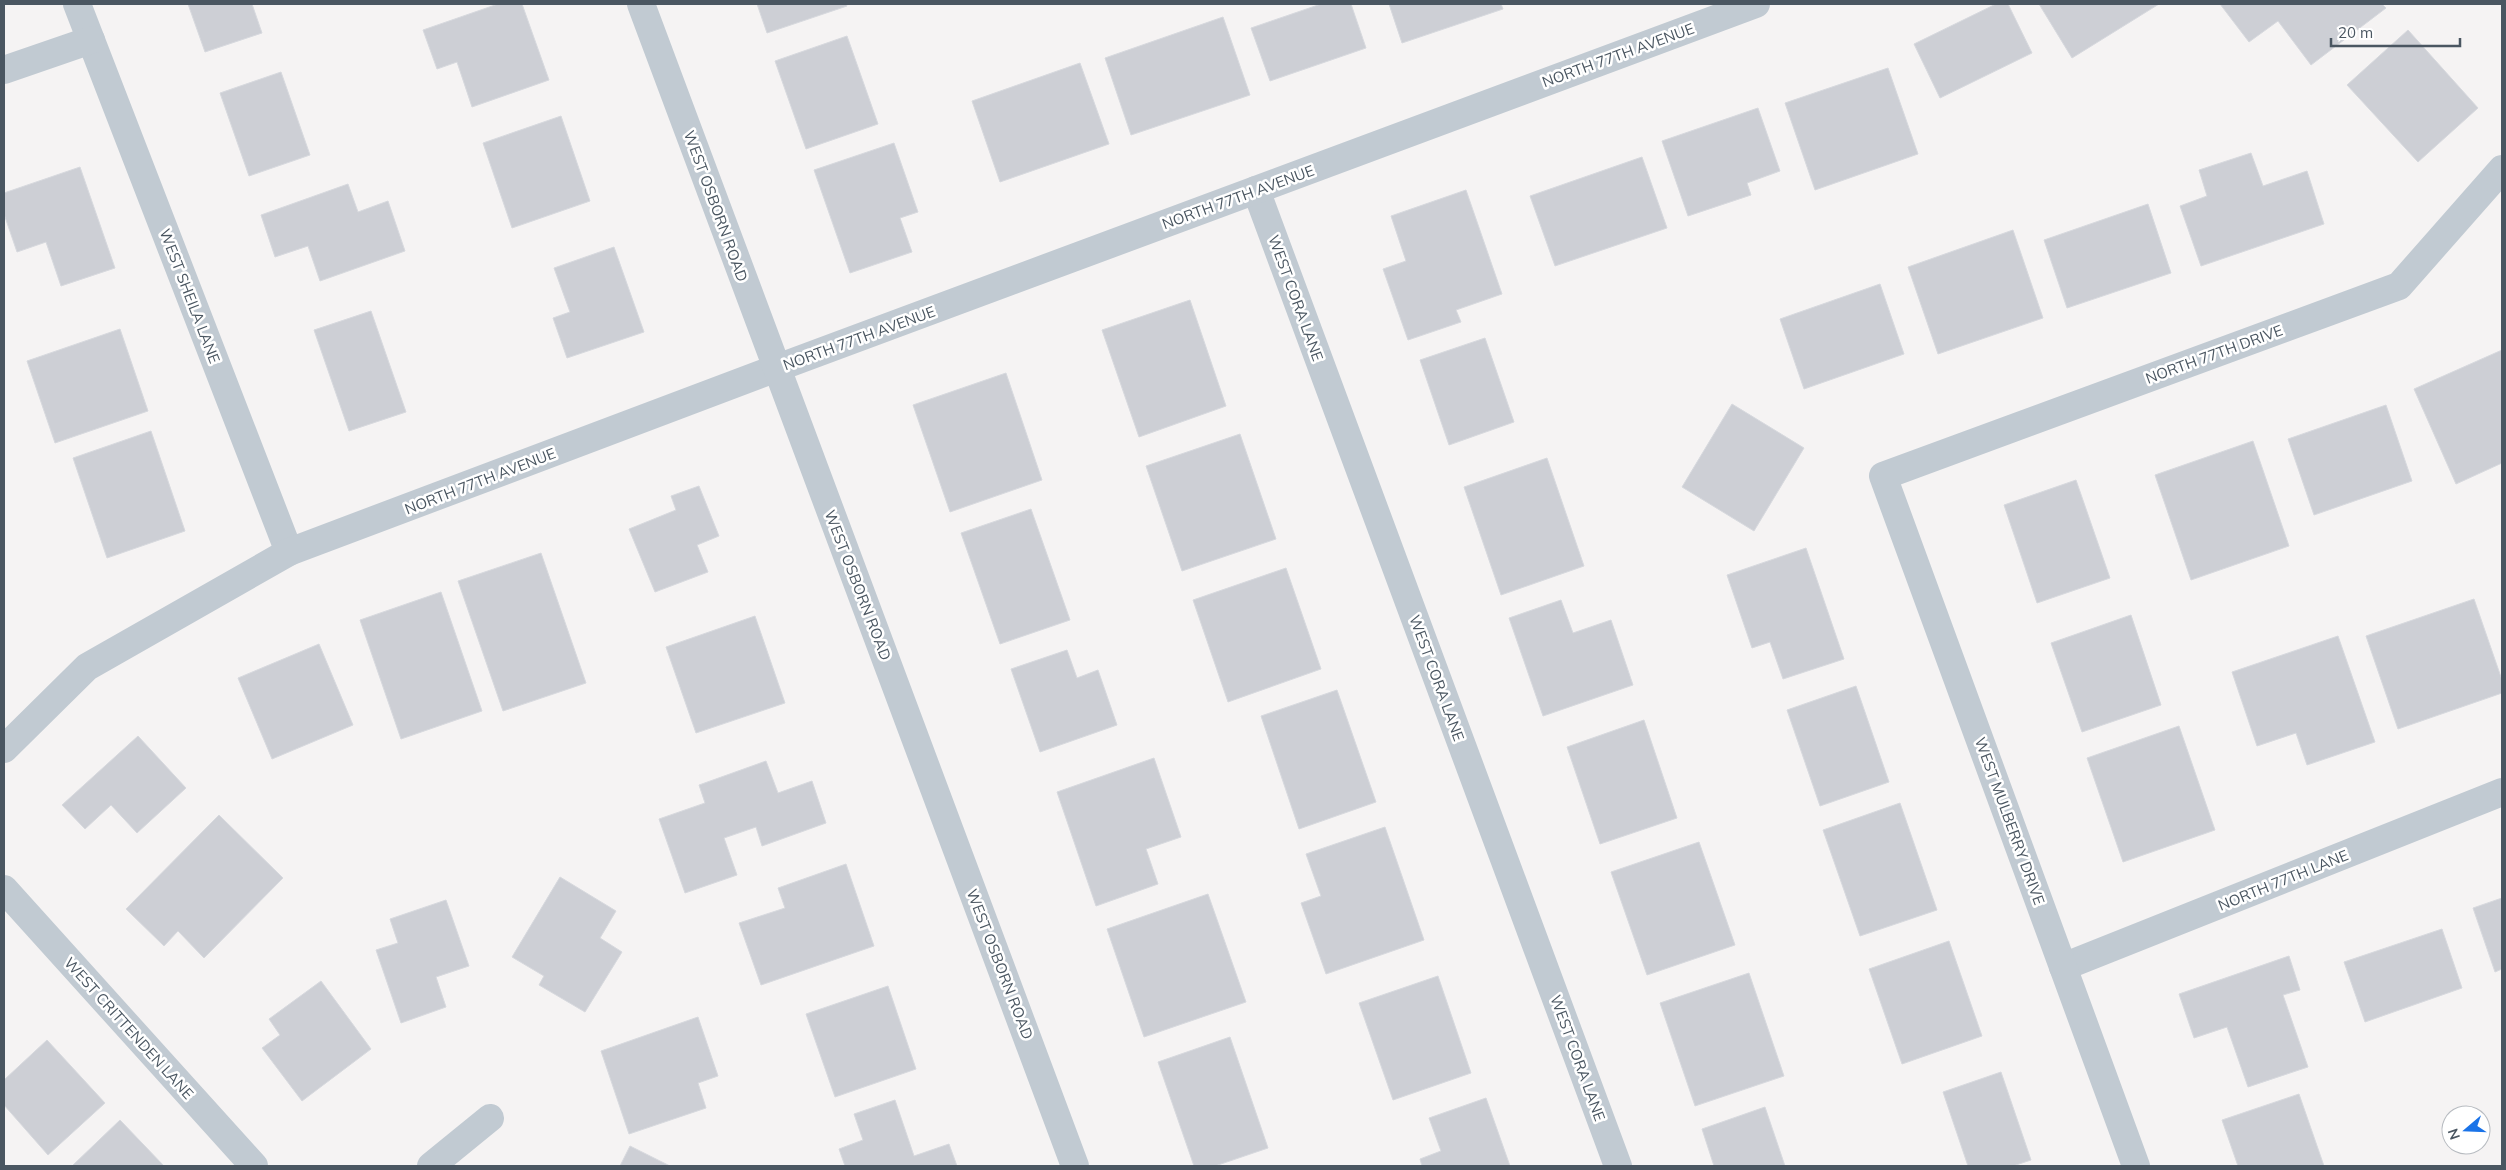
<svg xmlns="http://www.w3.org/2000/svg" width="2506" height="1170" font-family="Mulish,sans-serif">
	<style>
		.building { fill: #cdcfd5; stroke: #d7d9de }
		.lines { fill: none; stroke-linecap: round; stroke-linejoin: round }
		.minor { stroke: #c1cad2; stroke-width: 28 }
		.tertiary { stroke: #c1cad2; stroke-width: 28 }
		.labels { text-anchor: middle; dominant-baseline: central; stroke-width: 5; stroke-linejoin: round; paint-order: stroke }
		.street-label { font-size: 15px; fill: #4a5661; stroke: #fff }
	</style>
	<rect width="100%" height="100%" fill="#f5f3f3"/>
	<g class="building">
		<path d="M 188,4 L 252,4 L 262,33 L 205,52 Z"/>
		<path d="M 498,4 L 522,4 L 549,80 L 472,107 L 457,62 L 437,69 L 423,30 Z"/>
		<path d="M 757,4 L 846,4 L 847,6 L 767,33 Z"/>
		<path d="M 1321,4 L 1351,4 L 1366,48 L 1270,81 L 1251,28 Z"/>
		<path d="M 1389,4 L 1501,4 L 1503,9 L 1402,43 Z"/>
		<path d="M 1996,4 L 2008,4 L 2032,53 L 1940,98 L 1914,44 Z"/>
		<path d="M 2039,4 L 2159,4 L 2072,58 Z"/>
		<path d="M 2220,4 L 2382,4 L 2386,8 L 2311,65 L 2278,21 L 2249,42 Z"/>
		<path d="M 1223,17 L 1250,95 L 1131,135 L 1105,58 Z"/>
		<path d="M 2408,30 L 2478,108 L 2418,162 L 2347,85 Z"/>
		<path d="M 847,36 L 878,124 L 806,149 L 775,61 Z"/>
		<path d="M 1080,63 L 1109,144 L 1000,182 L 972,101 Z"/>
		<path d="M 1888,68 L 1918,154 L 1815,190 L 1785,103 Z"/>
		<path d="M 281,72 L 310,155 L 249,176 L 220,93 Z"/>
		<path d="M 1758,108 L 1780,171 L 1747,183 L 1751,195 L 1688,216 L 1662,141 Z"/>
		<path d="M 561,116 L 590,201 L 512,228 L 483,143 Z"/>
		<path d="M 894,143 L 918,212 L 900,218 L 912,252 L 850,273 L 814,170 Z"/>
		<path d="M 2251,153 L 2263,186 L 2307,171 L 2324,224 L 2201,266 L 2180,206 L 2207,196 L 2199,170 Z"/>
		<path d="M 1642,157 L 1667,228 L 1555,266 L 1530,196 Z"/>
		<path d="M 80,167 L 115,268 L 61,286 L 46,242 L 17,252 L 4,214 L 4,193 Z"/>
		<path d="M 348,184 L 358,212 L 388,201 L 405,251 L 320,281 L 308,246 L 275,257 L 261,215 Z"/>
		<path d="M 1466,190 L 1502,294 L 1456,310 L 1461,322 L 1408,340 L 1383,269 L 1406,261 L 1391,216 Z"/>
		<path d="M 2148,204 L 2171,273 L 2067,308 L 2044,240 Z"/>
		<path d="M 2013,230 L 2043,318 L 1938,354 L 1908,267 Z"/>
		<path d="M 614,247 L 644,332 L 567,358 L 553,318 L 570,312 L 554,268 Z"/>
		<path d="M 1880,284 L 1904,354 L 1804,389 L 1780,319 Z"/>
		<path d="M 1190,300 L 1226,406 L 1139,437 L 1102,330 Z"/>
		<path d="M 371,311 L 406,412 L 349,431 L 314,330 Z"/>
		<path d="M 120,329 L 148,411 L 55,443 L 27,361 Z"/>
		<path d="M 1485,338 L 1514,422 L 1449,445 L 1420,360 Z"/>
		<path d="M 2502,350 L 2502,463 L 2456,484 L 2414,389 Z"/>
		<path d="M 1006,373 L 1042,480 L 950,512 L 913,405 Z"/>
		<path d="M 1732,404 L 1804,448 L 1754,531 L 1682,487 Z"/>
		<path d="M 2386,405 L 2412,481 L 2314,515 L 2288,439 Z"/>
		<path d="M 151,431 L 185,531 L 107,558 L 73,458 Z"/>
		<path d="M 1240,434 L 1276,539 L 1182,571 L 1146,466 Z"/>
		<path d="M 2253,441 L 2289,546 L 2191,580 L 2155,475 Z"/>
		<path d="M 1547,458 L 1584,566 L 1501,595 L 1464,487 Z"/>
		<path d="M 2076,480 L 2110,578 L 2037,603 L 2004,505 Z"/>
		<path d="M 699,486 L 719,536 L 697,545 L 708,572 L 655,592 L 629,529 L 676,510 L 671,496 Z"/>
		<path d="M 1031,509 L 1070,620 L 1000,644 L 961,533 Z"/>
		<path d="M 1806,548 L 1844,659 L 1783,679 L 1770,642 L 1752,648 L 1727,575 Z"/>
		<path d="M 541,553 L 586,683 L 503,711 L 458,581 Z"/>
		<path d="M 1286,568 L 1321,669 L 1228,702 L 1193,600 Z"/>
		<path d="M 441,592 L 482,711 L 401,739 L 360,620 Z"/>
		<path d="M 2474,599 L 2502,680 L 2502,693 L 2398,729 L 2366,636 Z"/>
		<path d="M 1561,600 L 1573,633 L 1611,620 L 1633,685 L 1543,716 L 1509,618 Z"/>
		<path d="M 2131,615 L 2161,705 L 2082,732 L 2051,643 Z"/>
		<path d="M 755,616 L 785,703 L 696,733 L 666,647 Z"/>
		<path d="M 2338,636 L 2375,742 L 2307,765 L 2296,733 L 2257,746 L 2232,672 Z"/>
		<path d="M 319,644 L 353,725 L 272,759 L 238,678 Z"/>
		<path d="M 1067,650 L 1077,678 L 1098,670 L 1117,725 L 1040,752 L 1011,669 Z"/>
		<path d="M 1856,686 L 1889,782 L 1820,806 L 1787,710 Z"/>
		<path d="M 1337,690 L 1376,802 L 1299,829 L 1261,716 Z"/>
		<path d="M 1644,720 L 1677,818 L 1600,844 L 1567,747 Z"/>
		<path d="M 2179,726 L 2215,830 L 2123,862 L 2087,758 Z"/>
		<path d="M 138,736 L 186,788 L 137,833 L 111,805 L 85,829 L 62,805 Z"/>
		<path d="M 1154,758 L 1181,837 L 1146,849 L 1158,884 L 1096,906 L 1057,792 Z"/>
		<path d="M 766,761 L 778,793 L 812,781 L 826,823 L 762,846 L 756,827 L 724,838 L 737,875 L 685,893 L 659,819 L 705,803 L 699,785 Z"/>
		<path d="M 1900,803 L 1937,910 L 1860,936 L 1823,830 Z"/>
		<path d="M 219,815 L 283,878 L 204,958 L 178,931 L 164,946 L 126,909 Z"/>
		<path d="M 1385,827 L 1424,940 L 1326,974 L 1301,903 L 1321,896 L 1306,854 Z"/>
		<path d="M 1699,842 L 1735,945 L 1647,975 L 1611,872 Z"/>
		<path d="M 846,864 L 874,946 L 761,985 L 739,923 L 785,908 L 778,888 Z"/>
		<path d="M 560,877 L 616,911 L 600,938 L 622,952 L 585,1012 L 539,985 L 544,976 L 512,957 Z"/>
		<path d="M 1208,894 L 1246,1002 L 1144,1037 L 1107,929 Z"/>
		<path d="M 2502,898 L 2502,969 L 2495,972 L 2473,908 Z"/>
		<path d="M 446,900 L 469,966 L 436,977 L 446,1007 L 401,1023 L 376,950 L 398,943 L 390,919 Z"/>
		<path d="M 2442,929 L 2462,988 L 2365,1022 L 2344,962 Z"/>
		<path d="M 1949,941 L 1982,1036 L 1902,1064 L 1869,969 Z"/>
		<path d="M 2289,956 L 2300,990 L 2283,995 L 2308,1067 L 2248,1087 L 2227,1027 L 2194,1038 L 2179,994 Z"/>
		<path d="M 1749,973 L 1784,1076 L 1695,1106 L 1660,1003 Z"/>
		<path d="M 1438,976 L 1471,1073 L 1393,1100 L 1359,1003 Z"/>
		<path d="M 321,981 L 371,1049 L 302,1101 L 262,1048 L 280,1035 L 269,1019 Z"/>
		<path d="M 888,986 L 916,1069 L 835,1097 L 806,1014 Z"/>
		<path d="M 698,1017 L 718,1076 L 698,1083 L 706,1108 L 629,1134 L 601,1051 Z"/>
		<path d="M 1230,1037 L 1268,1148 L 1215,1166 L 1194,1166 L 1158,1062 Z"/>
		<path d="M 47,1040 L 105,1103 L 48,1155 L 4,1105 L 4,1080 Z"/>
		<path d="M 2001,1072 L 2031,1160 L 2013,1166 L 1968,1166 L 1943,1092 Z"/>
		<path d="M 2299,1094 L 2324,1166 L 2238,1166 L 2222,1120 Z"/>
		<path d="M 1486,1098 L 1510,1166 L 1422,1166 L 1420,1159 L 1441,1151 L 1429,1118 Z"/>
		<path d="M 895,1100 L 914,1156 L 949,1144 L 957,1166 L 845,1166 L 839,1149 L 863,1140 L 854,1114 Z"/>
		<path d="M 1765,1107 L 1785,1166 L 1714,1166 L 1702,1129 Z"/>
		<path d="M 120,1120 L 164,1166 L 72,1166 Z"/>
		<path d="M 630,1146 L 670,1166 L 620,1166 Z"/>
	</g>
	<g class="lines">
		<g class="minor">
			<path d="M 77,4 L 289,552"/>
			<path d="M 4,70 L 91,40"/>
			<path d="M 1256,190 L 1618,1166"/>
			<path d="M 4,749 L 87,667 L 289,552 L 777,368 L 1756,4"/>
			<path d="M 4,889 L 254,1166"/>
			<path d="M 2063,967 L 2502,792"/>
			<path d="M 431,1166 L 490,1118"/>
			<path d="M 2136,1166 L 1883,476 L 2399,286 L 2502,169"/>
		</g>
		<path class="tertiary" d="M 641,4 L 1075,1166"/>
	</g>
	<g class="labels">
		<g class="street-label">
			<text transform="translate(1618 55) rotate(-20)">NORTH 77TH AVENUE</text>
			<text transform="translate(1238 197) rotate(-20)">NORTH 77TH AVENUE</text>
			<text transform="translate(716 206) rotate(70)">WEST OSBORN ROAD</text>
			<text transform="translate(190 296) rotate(69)">WEST SHEILA LANE</text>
			<text transform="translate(1296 298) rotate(70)">WEST CORA LANE</text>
			<text transform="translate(859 338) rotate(-20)">NORTH 77TH AVENUE</text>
			<text transform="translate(2214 354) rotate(-20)">NORTH 77TH DRIVE</text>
			<text transform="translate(480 481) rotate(-21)">NORTH 77TH AVENUE</text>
			<text transform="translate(858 585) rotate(69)">WEST OSBORN ROAD</text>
			<text transform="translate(1437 678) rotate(70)">WEST CORA LANE</text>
			<text transform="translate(2010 821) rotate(70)">WEST MULBERRY DRIVE</text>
			<text transform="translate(2283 880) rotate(-22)">NORTH 77TH LANE</text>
			<text transform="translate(1000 964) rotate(69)">WEST OSBORN ROAD</text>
			<text transform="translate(129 1028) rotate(48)">WEST CRITTENDEN LANE</text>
			<text transform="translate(1578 1058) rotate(70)">WEST CORA LANE</text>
		</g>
	</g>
	<rect width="2506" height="1170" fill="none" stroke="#4a5661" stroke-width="10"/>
	<g transform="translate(2466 1130) rotate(251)"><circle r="24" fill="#ffffff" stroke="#b7bbc0"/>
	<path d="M0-4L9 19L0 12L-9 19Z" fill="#1a73e8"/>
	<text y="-8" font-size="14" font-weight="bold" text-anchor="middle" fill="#4a5661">N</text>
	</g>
	<path d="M2331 38v8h129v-8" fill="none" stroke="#4a5661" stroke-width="2.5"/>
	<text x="2338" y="38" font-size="15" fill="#4a5661" stroke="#ffffff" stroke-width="4" paint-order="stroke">20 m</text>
</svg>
